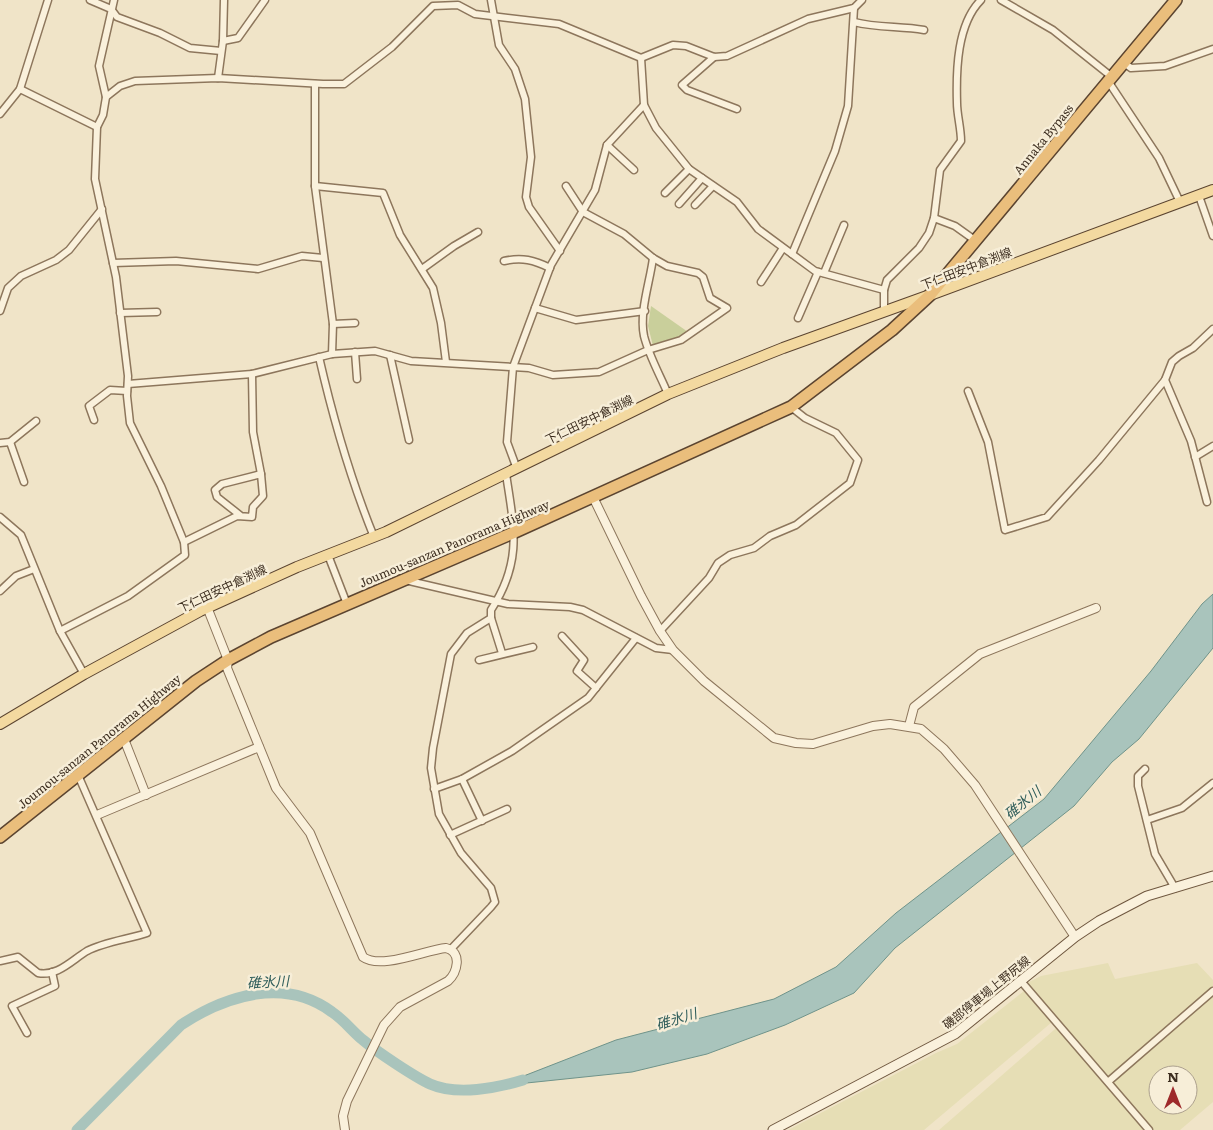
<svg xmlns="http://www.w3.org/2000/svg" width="1213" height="1130" font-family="Literata,'Noto Sans JP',serif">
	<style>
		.farmland { fill: #e6deb5; fill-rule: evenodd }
		.green { fill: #c9cf9b }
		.water { fill: #a9c4bc; stroke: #6f938a }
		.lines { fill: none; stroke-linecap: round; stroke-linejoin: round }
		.river { stroke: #a9c4bc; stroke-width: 11 }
		.minor-casing { stroke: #8d765c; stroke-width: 9 }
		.tertiary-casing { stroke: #8d765c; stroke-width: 10 }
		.secondary-casing { stroke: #6f573f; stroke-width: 11 }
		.primary-casing { stroke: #5b4430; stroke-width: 12 }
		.trunk-casing { stroke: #5b4430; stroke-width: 14 }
		.minor { stroke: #faf1dc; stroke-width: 6 }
		.tertiary { stroke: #faf1dc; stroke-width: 8 }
		.secondary { stroke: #faf1dc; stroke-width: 9 }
		.primary { stroke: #f3d9a0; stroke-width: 10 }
		.trunk { stroke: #eabe7c; stroke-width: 11 }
		.labels { text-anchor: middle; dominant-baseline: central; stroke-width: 5; stroke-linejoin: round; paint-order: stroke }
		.street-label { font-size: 12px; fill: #3d2e20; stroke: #f7eed8 }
		.water-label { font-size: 14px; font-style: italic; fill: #2f5d5a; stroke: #f7eed8 }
	</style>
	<rect width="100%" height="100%" fill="#f0e4c8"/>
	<g class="farmland">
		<path d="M 1108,963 L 1115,979 L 1197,963 L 1213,980 L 1213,1102 L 1180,1130 L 939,1130 L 1062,1023 L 1027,983 L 1041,976 ZM 1158,1075 L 1188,1075 L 1188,1105 L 1158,1105 Z"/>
		<path d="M 1024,991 L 1052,1022 L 924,1130 L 788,1130 L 936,1053 L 957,1044 Z"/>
	</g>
	<path class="green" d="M 651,306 L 688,332 L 680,339 L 653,346 L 648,326 Z"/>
	<path class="water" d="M 1213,594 L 1213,648 L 1139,739 L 1112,762 L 1074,806 L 895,948 L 854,993 L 785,1025 L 707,1054 L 632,1072 L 498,1086 L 616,1040 L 774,999 L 836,967 L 896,913 L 1044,799 L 1151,671 L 1202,604 Z"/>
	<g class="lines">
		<path class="river" d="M 77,1130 L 181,1025 C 226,995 285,977 332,1012 C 344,1020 353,1032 363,1040 C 377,1052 415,1077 430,1084 C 457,1096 497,1088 523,1080"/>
		<g class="minor-casing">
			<g id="minor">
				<path d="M 90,0 L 111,9 L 117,17 L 160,33 L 190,48 L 221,51"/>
				<path d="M 491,0 L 499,45 L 515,69 L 525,99 L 531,157 L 526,197 L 529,207 L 560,251"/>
				<path d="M 1001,0 L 1053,30 L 1112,77"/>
				<path d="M 854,22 C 877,28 900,26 924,30"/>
				<path d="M 223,41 L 238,38 L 265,0"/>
				<path d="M 714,57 L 682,85 L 687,90 L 737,109"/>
				<path d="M 641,58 L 644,105 L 656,128 L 689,169 L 737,202 L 758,229 L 815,271 L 884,290"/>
				<path d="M 1124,63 L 1131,68 L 1165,66 L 1213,49"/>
				<path d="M 218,78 L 223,41 L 224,0"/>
				<path d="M 1108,81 L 1159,158 L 1180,202"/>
				<path d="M 315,84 L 315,186 L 333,324 L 332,354"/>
				<path d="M 20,89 L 97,127"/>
				<path d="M 106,97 L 99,66 L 114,0"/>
				<path d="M 0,114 L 20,89 L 48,0"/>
				<path d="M 607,145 L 634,170"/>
				<path d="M 315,186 L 383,193 L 400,235 L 433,288 L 441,323 L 446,362"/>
				<path d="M 665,193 L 689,169"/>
				<path d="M 1199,196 L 1213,236"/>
				<path d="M 679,204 L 702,178"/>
				<path d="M 695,205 L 713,186"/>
				<path d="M 934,218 L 955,226 L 976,241"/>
				<path d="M 792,254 L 835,151 L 848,106 L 854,8"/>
				<path d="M 653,258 C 650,282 639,312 644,336 C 649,356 660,375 668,394"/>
				<path d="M 504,261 C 522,257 534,260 550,268"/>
				<path d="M 113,263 L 176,261 L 258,269 L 302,256 L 323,258"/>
				<path d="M 422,269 L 454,246 L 478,232"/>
				<path d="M 824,273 L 844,225"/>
				<path d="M 761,282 L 783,248"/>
				<path d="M 535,308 L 576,320 L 645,311"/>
				<path d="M 884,310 L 884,290 L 887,280 L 919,248 L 929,233 L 934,218 L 940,170 L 961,141 C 961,128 957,115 957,103 C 956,70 957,24 981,0"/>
				<path d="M 0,311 L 8,288 L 21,276 L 56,260 L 69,250 L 102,209"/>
				<path d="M 120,313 L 157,312"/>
				<path d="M 798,318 L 818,272"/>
				<path d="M 333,324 L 355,323"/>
				<path d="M 355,352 L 357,379"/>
				<path d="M 390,355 L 409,440"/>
				<path d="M 319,357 C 333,418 350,478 374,537"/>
				<path d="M 252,374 L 253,432 L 261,474"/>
				<path d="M 1165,380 L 1191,441 L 1207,502"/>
				<path d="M 128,384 L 252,374 L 332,354 L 375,351 L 411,361 L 529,368 L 553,375 L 599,372 L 648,350 L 681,340 L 727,308 L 710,298 L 703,277 L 698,273 L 667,266 L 653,258 L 624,234 L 583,212 L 566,186"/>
				<path d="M 968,391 L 988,442 L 1005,530 L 1047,517 L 1099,460 L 1165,380 L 1172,362 L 1179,356 L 1193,348 L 1213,329"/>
				<path d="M 94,420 L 89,406 L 110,390 L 127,391"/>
				<path d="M 10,442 L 24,482"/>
				<path d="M 0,443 L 10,442 L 36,421"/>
				<path d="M 1195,457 L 1213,446"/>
				<path d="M 517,469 L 507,442 L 513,367 L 551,265 L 595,190 L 607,145 L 644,105"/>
				<path d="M 0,517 L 21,535 L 60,631 L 84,674"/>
				<path d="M 184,542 L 237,516 L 252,517 L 253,507 L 263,496 L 261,474 L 222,484 L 215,490 L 217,497 L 241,516"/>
				<path d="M 328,555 L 347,604"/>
				<path d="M 405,580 L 508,604 L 570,607 L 583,610 L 656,648 L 673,650"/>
				<path d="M 0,591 L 16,576 L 34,569"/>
				<path d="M 491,618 L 502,653"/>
				<path d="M 60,631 L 128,596 L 185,555 L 184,542 L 161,486 L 130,423 L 127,396 L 128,376 L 116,277 L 95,179 L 97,127 L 103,115 L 106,97 L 120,86 L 135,81 L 218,78 L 323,84 L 344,84 L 392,47 L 433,6 L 458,5 L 475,14 L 559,24 L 641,58 L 673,45 L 686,46 L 714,57 L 727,56 L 808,19 L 854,8 L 862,0"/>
				<path d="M 660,631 L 709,578 L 718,563 L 730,555 L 754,548 L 770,536 L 796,525 L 850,483 L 858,460 L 836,433 L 805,418 L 791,407"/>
				<path d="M 562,636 L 584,660 L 577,671 L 596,688"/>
				<path d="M 479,660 L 533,647"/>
				<path d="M 1145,769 L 1138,776 L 1138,786 L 1155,854 L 1175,888"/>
				<path d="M 462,779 L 482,821"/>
				<path d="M 434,789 L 462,779 L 512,751 L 588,698 L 636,638"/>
				<path d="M 1147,820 L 1182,808 L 1213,783"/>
				<path d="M 450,835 L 507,809"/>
				<path d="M 451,949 L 491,907 L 495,902 L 491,888 L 461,853 L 439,814 L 431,768 L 433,748 L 451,654 L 467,633 L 491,618 L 491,610 C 523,561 514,527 506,474"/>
				<path d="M 0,961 L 18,957 L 38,973 C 57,977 72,960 87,951 C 104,942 129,939 147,933 L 78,775"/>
				<path d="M 1020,980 L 1149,1130"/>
				<path d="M 27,1033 L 12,1006 L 55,986 L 52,972"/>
				<path d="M 1109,1081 L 1213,991"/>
			</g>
		</g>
		<g class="tertiary-casing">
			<g id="tertiary">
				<path d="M 593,497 L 641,596 L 660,631 L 673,650 L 704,681 L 774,738 L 796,743 L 813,744 L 873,726 L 890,724 L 921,729 L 944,749 L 975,785 L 1075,937"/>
				<path d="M 207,607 L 228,660 L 227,668 L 276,788 L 310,833 L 363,957 C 381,970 425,950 446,948 C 463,952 457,973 448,981 L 400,1007 L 384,1025 L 347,1101 L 343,1116 L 345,1130"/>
				<path d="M 909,726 L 914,707 L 980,654 L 1096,608"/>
				<path d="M 124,739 L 146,795"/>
				<path d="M 97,815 L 259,747"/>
			</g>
		</g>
		<g class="secondary-casing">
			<path id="secondary" d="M 773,1130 L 955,1034 L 1075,937 L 1099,921 L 1147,896 L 1213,876"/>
		</g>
		<g class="primary-casing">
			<path id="primary" d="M 0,724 L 84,674 L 200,611 L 297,567 L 386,532 L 668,394 L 783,348 L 930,295 L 1213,190"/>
		</g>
		<g class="trunk-casing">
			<path id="trunk" d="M 0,837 L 196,681 L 228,660 L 271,637 L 515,532 L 791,407 L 892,330 L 930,295 L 1176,0"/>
		</g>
		<use href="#minor" class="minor"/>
		<use href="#tertiary" class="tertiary"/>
		<use href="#secondary" class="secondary"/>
		<use href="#primary" class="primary"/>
		<use href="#trunk" class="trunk"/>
	</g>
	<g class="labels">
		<g class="street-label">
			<text transform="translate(1043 139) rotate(-51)">Annaka Bypass</text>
			<text transform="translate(966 268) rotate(-21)">下仁田安中倉渕線</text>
			<text transform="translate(589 419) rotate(-26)">下仁田安中倉渕線</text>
			<text transform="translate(454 543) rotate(-23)">Joumou-sanzan Panorama Highway</text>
			<text transform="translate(222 588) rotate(-25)">下仁田安中倉渕線</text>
			<text transform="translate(99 741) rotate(-39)">Joumou-sanzan Panorama Highway</text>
			<text transform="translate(986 992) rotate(-39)">磯部停車場上野尻線</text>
		</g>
		<g class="water-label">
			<text transform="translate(1022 802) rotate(-39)">碓氷川</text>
			<text transform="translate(268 981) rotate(-3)">碓氷川</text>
			<text transform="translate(676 1018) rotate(-17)">碓氷川</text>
		</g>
	</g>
	<g transform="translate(1173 1090)"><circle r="24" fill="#f7eed8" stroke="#ada18e"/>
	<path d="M0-4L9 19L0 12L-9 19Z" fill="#9e2a2b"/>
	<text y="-8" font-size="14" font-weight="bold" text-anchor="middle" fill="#3d2e20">N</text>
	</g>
</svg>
